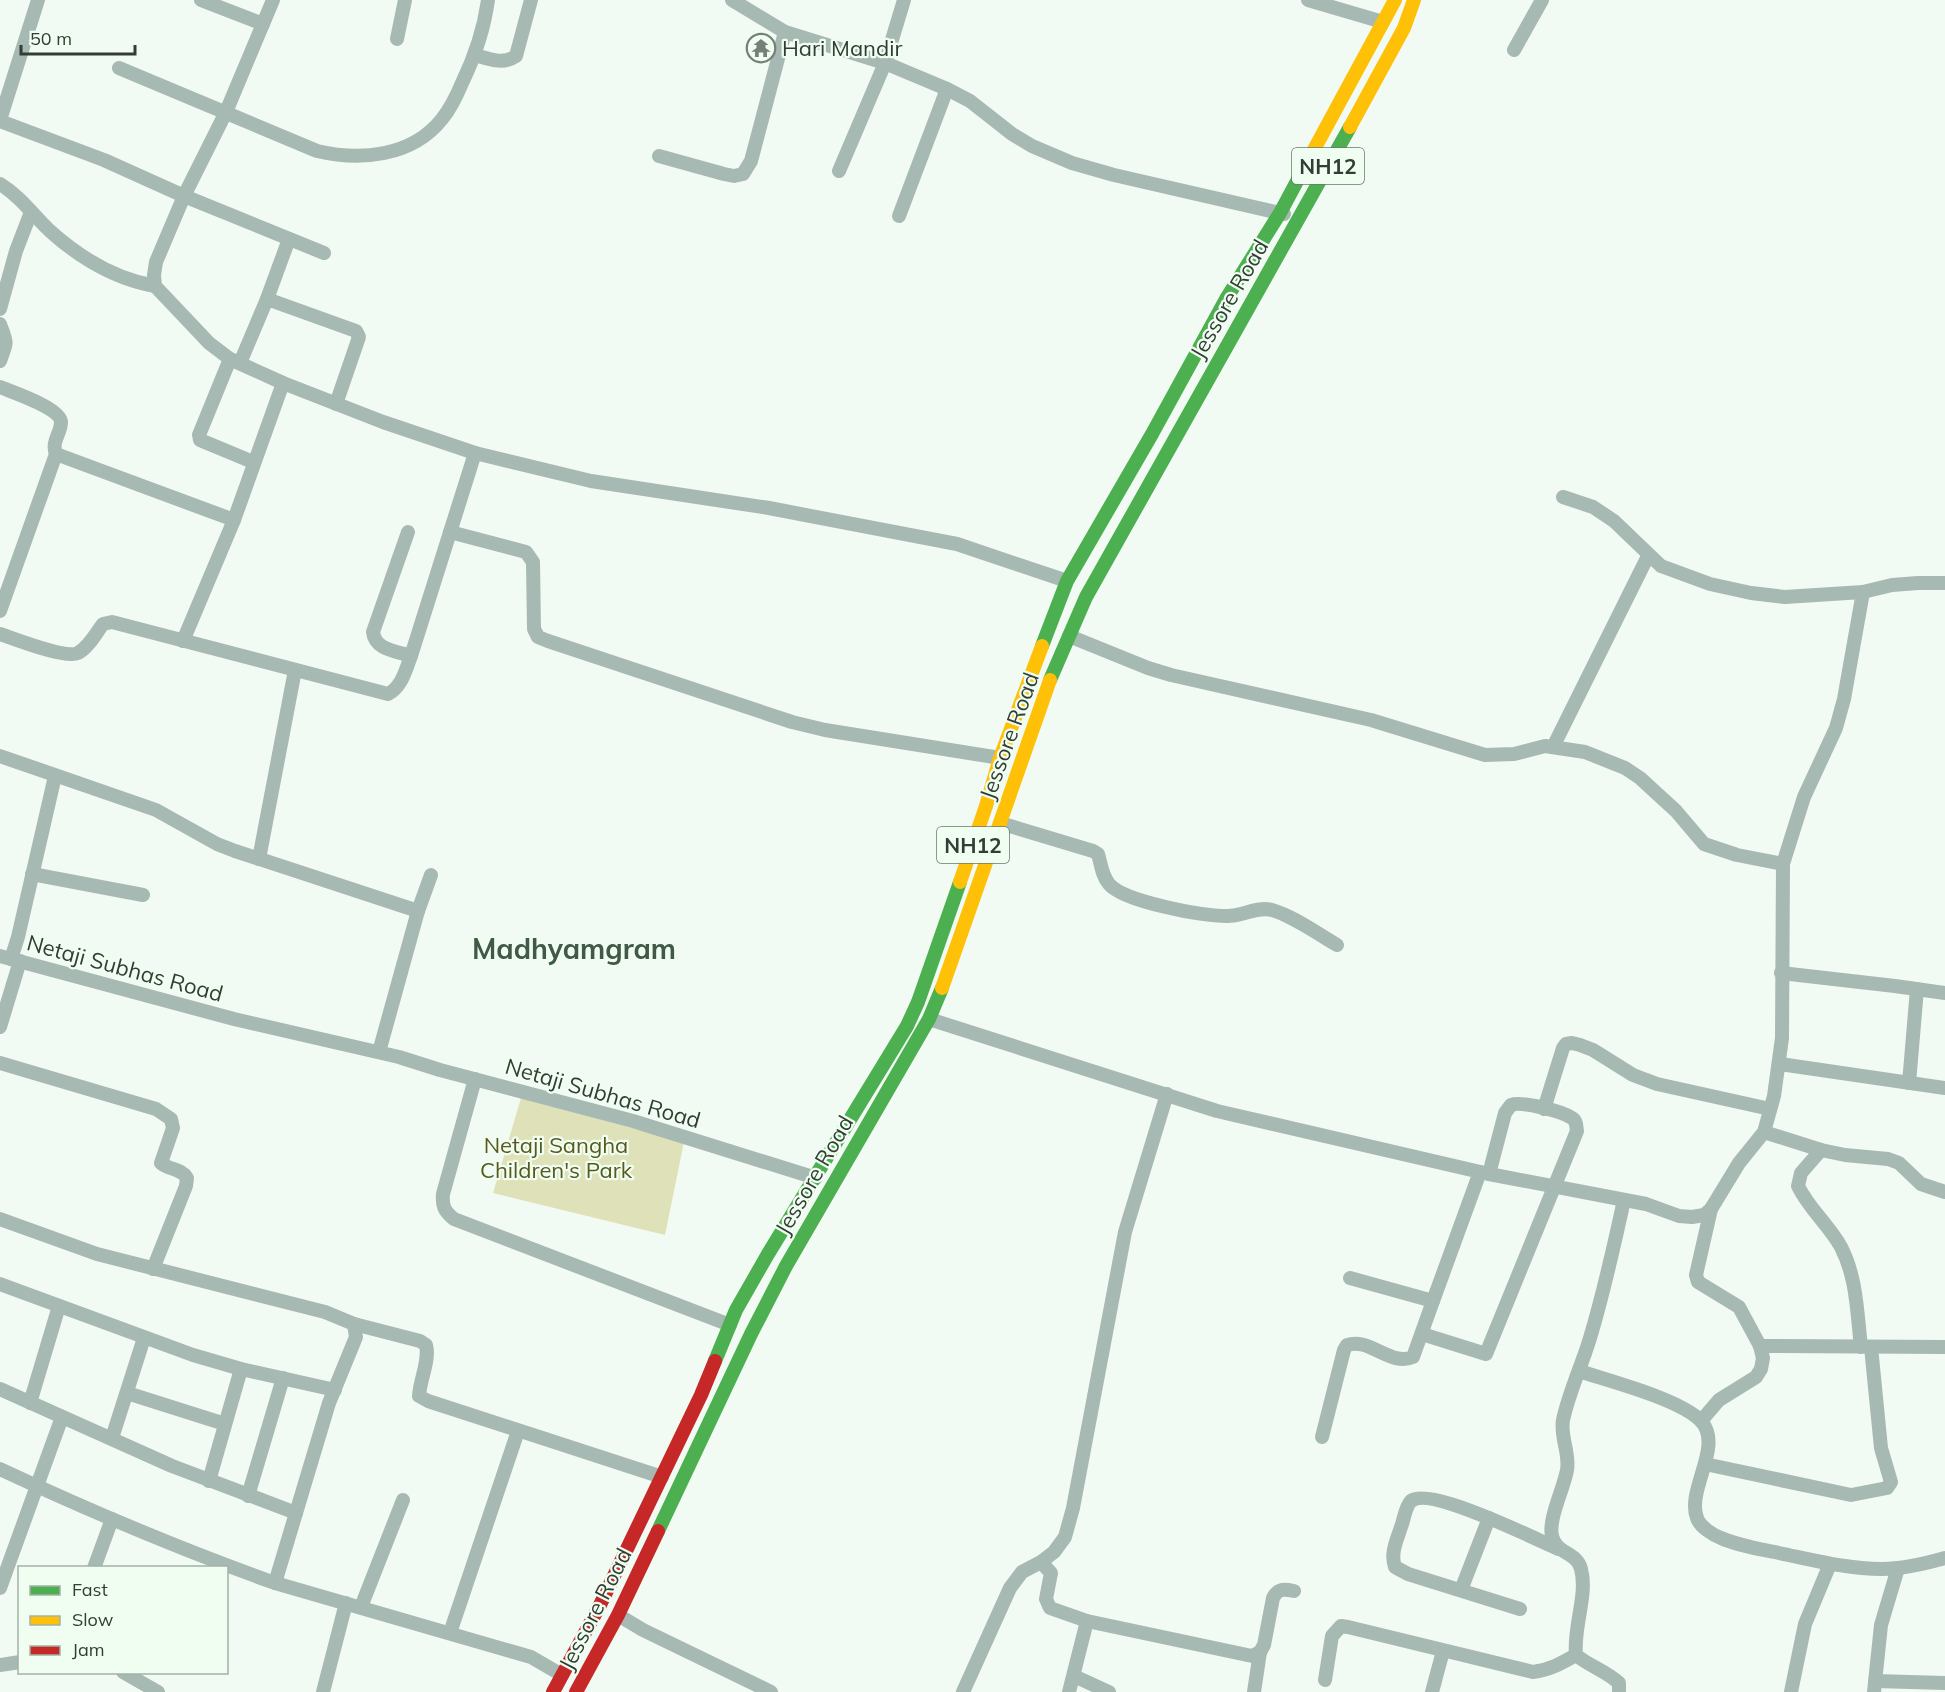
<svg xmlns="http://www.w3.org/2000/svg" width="1945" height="1692" font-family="Mulish,sans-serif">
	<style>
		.green { fill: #dfe2b9 }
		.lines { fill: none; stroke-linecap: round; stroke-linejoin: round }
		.street { stroke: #a7b9b3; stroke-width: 14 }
		.fast { stroke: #4caf50; stroke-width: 14 }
		.slow { stroke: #ffc107; stroke-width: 14 }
		.jam { stroke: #c62828; stroke-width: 14 }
		.labels { text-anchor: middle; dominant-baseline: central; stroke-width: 4.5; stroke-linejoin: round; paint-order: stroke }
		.shield { fill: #effef1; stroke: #6b776d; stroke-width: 1.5 }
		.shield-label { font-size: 21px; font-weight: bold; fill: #333d35 }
		.poi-label { font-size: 22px; fill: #333d35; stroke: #effef1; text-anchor: start }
		.street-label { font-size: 22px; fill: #333d35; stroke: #effef1 }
		.park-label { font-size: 22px; fill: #59581e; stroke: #effef1 }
		.district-label { font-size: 28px; font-weight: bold; fill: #435947; stroke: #effef1 }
	</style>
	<rect width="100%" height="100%" fill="#f2faf4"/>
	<path class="green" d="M 521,1098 L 684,1142 L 665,1235 L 493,1193 Z"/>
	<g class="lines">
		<g class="street">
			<path d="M 201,0 L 263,24"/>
			<path d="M 273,0 L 226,112 L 184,196 L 156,262 L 154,275 L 155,286 L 209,343 L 230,359 L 283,383 L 383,422 L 475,453 L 591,481 L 769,508 L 957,544 L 1067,581"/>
			<path d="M 732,0 L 785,32 L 885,63 L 947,89 L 970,101 L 1012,134 L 1032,146 L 1072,163 L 1114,175 L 1284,214"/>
			<path d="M 1308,0 L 1383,22"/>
			<path d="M 397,39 L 405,0"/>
			<path d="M 1514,50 L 1542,0"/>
			<path d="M 475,55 C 489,59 503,65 516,56 L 531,0"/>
			<path d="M 119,68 L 317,151 C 360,161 412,157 442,119 C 451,108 457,95 462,83 C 475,56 484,29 488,0"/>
			<path d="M 0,120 L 38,0"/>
			<path d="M 0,121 L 104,160 L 184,196 L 324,253"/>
			<path d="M 659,156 L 724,174 L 734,176 L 743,174 L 751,161 L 785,32"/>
			<path d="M 839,171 L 885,63 L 904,0"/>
			<path d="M 0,184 C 21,197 33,215 50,231 C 80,258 115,279 155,286"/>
			<path d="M 899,216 L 947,89"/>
			<path d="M 267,299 L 356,331 L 359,337 L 336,404"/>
			<path d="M 0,309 L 16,251 L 31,212"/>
			<path d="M 0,324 C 7,344 8,340 0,361"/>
			<path d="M 230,359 L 199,435 L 200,440 L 253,462"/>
			<path d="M 240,363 L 267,299 L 289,239"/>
			<path d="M 0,387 C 12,392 60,408 61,422 C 61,434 51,441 56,454 L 234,520"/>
			<path d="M 1563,497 L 1593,507 L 1614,521 L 1661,566 L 1710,584 L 1751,593 L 1785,597 L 1863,592 L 1892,585 L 1918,583 L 1945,583"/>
			<path d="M 408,532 L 373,632 C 375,650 396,651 411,656"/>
			<path d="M 450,532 L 526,552 L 533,562 L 534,629 L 538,637 L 548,641 L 792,722 L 825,730 L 1000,758"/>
			<path d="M 0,611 L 56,454"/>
			<path d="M 0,634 C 15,639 65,659 78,653 C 89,647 96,633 103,624 L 112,622 L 388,694 C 402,687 406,669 411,656 L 475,453"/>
			<path d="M 1069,636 L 1148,668 L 1171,675 L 1371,720 L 1485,755 L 1514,754 L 1545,746 L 1585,752 L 1625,768 L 1640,778 L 1676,811 L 1704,844 L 1737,855 L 1783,864"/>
			<path d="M 183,641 L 234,520 L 283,383"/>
			<path d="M 1553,747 L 1648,556"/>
			<path d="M 0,756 L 156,810 L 217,844 L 235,851 L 418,911"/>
			<path d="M 1000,823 L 1093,851 L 1098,854 C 1101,864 1102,876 1109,884 C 1124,902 1203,916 1227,916 C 1243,916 1257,906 1272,910 C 1293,916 1318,934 1337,945"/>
			<path d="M 259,859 L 295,670"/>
			<path d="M 32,874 L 143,895"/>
			<path d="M 0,956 L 234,1019 L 399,1057 L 440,1070 L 633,1121 L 816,1178"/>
			<path d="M 11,959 L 18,937 L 55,776"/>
			<path d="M 1781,973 L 1895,986 L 1945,993"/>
			<path d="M 929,1019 L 1217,1111 L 1489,1174 L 1646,1204 L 1679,1216 L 1692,1217 L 1704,1215 L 1711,1209 L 1739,1163 L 1764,1132 L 1774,1096 L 1782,1038 L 1783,864 L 1804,797 L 1836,728 L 1844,699 L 1863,592"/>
			<path d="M 0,1027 L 20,961"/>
			<path d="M 379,1052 L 418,911 L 431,875"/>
			<path d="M 0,1063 L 156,1109 L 171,1119 L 173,1128 L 161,1163 C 169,1170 181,1168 187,1178 L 186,1186 L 153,1269"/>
			<path d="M 1780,1064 L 1945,1088"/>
			<path d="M 475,1079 L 443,1194 C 442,1206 444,1211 454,1219 L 730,1325"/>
			<path d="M 1909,1083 L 1917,989"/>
			<path d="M 1544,1109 L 1563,1048 L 1566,1044 L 1572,1043 L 1580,1045 L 1593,1050 L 1633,1075 L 1657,1084 L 1770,1109"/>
			<path d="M 1764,1132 L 1821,1150 L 1845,1155 L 1888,1159 L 1899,1163 L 1921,1184 L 1945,1192"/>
			<path d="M 1821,1150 L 1801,1173 L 1798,1186 C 1809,1209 1829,1225 1841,1247 C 1857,1278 1857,1313 1861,1347"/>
			<path d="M 0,1219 L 97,1254 L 325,1312 L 354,1324 L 356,1337 L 329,1403 L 275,1583"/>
			<path d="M 1350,1278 L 1433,1301 L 1480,1172"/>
			<path d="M 0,1284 L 193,1355 L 241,1369 L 335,1390"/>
			<path d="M 354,1324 L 420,1341 L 426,1345 C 430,1360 420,1379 419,1396 L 428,1401 L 662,1477"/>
			<path d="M 1422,1334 L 1486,1354 L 1577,1131 C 1576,1126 1577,1121 1572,1118 C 1562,1111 1521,1101 1511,1105 L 1505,1113 L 1489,1174"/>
			<path d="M 1760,1346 L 1945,1347"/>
			<path d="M 1579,1371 C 1609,1381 1680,1399 1701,1421 C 1724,1446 1686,1490 1697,1518 C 1700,1527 1713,1535 1721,1538 C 1739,1546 1760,1549 1779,1553 C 1813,1560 1847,1569 1882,1569 C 1904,1569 1924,1564 1945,1558"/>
			<path d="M 0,1389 L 172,1466 L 296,1513"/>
			<path d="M 127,1393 L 225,1424"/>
			<path d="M 30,1403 L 59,1306"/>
			<path d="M 1701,1421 L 1719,1400 L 1756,1377 L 1761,1369 L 1763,1358 L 1760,1346 L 1739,1307 L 1698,1282 L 1696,1275 L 1711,1209"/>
			<path d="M 1322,1437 L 1344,1350 L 1347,1345 C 1369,1337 1391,1367 1413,1357 L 1433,1301"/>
			<path d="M 112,1438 L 144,1338"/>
			<path d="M 1705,1464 L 1851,1495 L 1887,1488 L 1891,1482 L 1881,1448 L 1871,1347"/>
			<path d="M 0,1469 C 90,1511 182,1550 275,1583 L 531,1657 L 562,1675"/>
			<path d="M 209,1481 L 241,1369"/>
			<path d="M 248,1496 L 283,1378"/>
			<path d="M 1041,1562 L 1051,1573 L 1046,1599 L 1050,1608 L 1087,1621 L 1252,1656 L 1260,1652 L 1264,1645 L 1273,1598 C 1278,1588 1284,1589 1294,1591"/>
			<path d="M 94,1568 L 112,1519"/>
			<path d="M 0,1588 L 62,1417"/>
			<path d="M 1461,1590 L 1489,1518"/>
			<path d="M 361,1607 L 403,1500"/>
			<path d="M 1520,1609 L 1408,1574 L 1395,1567 C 1390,1553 1397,1540 1401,1527 C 1404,1520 1405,1507 1411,1501 C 1429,1486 1536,1539 1558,1549"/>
			<path d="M 618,1615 L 643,1630 L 771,1692"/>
			<path d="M 450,1633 L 518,1431"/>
			<path d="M 0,1665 L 20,1662"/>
			<path d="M 123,1672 L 158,1692"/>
			<path d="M 1074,1676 L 1109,1692"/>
			<path d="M 1325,1680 L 1332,1636 L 1341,1626 L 1348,1627 L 1533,1672 C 1550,1670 1562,1663 1576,1655"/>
			<path d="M 1875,1681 L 1945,1683"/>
			<path d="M 323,1692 L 346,1603"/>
			<path d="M 963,1692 L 1010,1588 L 1022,1572 L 1041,1562 L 1054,1552 L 1065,1537 L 1073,1508 L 1125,1232 L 1167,1094"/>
			<path d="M 1069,1692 L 1087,1621"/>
			<path d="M 1254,1692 L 1260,1652"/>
			<path d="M 1432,1692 L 1443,1651"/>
			<path d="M 1619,1692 L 1619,1683 C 1606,1671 1589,1666 1576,1655 C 1573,1627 1588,1595 1581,1569 C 1577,1552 1556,1554 1552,1536 C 1548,1519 1564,1488 1567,1470 C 1570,1453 1560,1437 1563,1420 C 1569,1392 1582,1365 1590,1338 C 1604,1292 1614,1246 1624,1200"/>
			<path d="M 1791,1692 L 1805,1624 L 1830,1564"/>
			<path d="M 1874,1692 L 1881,1625 L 1898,1568"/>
		</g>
		<g class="fast">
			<path d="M 1042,646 L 1067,581 L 1152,434 L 1226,299 L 1280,213 L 1310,157"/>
			<path d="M 1050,680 L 1086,597 L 1350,127"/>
			<path d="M 715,1361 L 736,1310 L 768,1254 L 907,1026 L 918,1002 L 960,882"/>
			<path d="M 658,1531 L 751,1334 L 786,1266 L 929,1019 L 942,988"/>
		</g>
		<g class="slow">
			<path d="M 1350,127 L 1404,28 L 1414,0"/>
			<path d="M 1310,157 L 1395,0"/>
			<path d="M 960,882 L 986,806 L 1000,758 L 1042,646"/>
			<path d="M 942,988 L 1050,680"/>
		</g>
		<g class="jam">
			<path d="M 553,1692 L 600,1605 L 701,1395 L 715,1361"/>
			<path d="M 576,1692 L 618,1615 L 658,1531"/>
		</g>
	</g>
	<defs>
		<g id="temple-ring" transform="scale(1.5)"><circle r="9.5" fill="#effef1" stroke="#767f78" stroke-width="1.5"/><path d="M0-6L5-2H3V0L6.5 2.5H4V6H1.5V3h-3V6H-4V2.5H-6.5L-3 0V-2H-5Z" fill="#767f78"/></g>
	</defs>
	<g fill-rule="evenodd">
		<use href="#temple-ring" x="761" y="48"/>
	</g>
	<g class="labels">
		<g class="shield">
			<rect x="1292" y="148" width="72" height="36" rx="4.5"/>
			<rect x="937" y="827" width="72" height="36" rx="4.5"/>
		</g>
		<g class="shield-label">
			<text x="1328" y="166">NH12</text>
			<text x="973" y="845">NH12</text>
		</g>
		<g class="poi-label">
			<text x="782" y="48">Hari Mandir</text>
		</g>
		<g class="street-label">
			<text transform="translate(1229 299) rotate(-60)">Jessore Road</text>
			<text transform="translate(1009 736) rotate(-70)">Jessore Road</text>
			<text transform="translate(125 968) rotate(15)">Netaji Subhas Road</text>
			<text transform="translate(603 1093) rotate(16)">Netaji Subhas Road</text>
			<text transform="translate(814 1175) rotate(-60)">Jessore Road</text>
			<text transform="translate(595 1609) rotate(-63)">Jessore Road</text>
		</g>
		<g class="park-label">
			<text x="556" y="1145">Netaji Sangha<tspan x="556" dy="25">Children's Park</tspan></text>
		</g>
		<g class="district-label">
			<text x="574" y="948">Madhyamgram</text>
		</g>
	</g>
	<rect x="18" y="1566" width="210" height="108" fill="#effef1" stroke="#a4b1a6" stroke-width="1.5"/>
	<rect x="30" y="1586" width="30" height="9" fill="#4caf50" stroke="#a4b1a6" stroke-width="1.5"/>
	<text x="72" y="1596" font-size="18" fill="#333d35">Fast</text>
	<rect x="30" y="1616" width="30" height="9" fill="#ffc107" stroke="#a4b1a6" stroke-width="1.5"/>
	<text x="72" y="1626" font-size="18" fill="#333d35">Slow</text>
	<rect x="30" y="1646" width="30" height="9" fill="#c62828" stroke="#a4b1a6" stroke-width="1.5"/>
	<text x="72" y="1656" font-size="18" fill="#333d35">Jam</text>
	<path d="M21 45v9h114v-9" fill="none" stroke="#333d35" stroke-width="3"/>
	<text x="30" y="45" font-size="18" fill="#333d35" stroke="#effef1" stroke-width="4.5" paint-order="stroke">50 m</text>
</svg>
